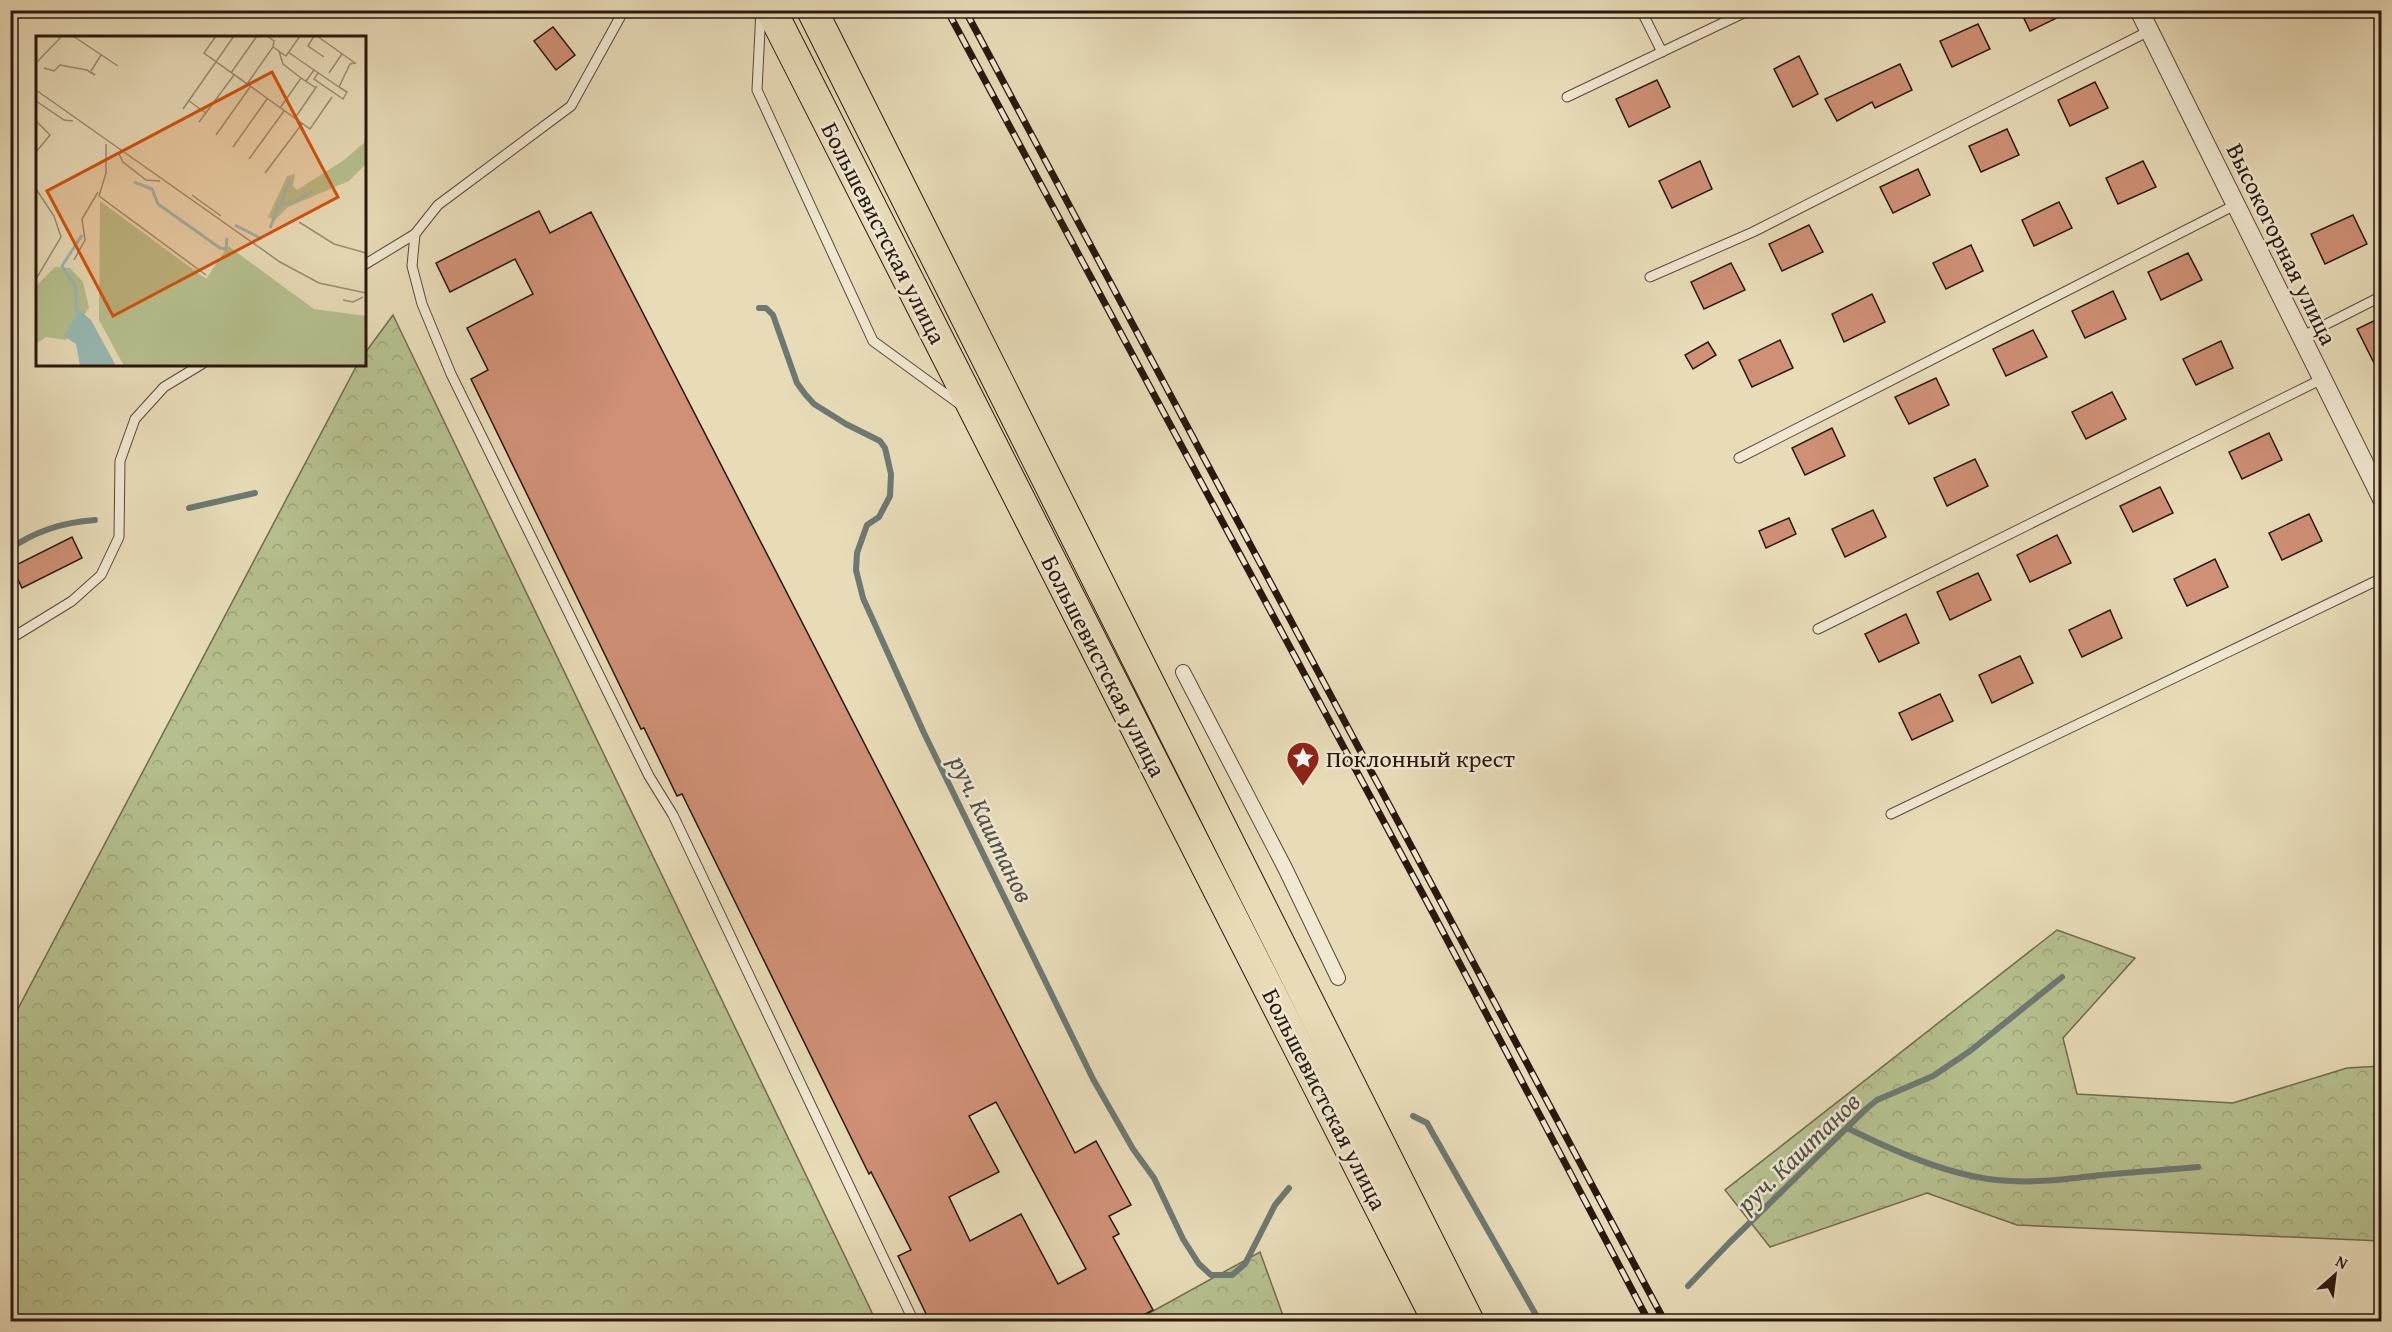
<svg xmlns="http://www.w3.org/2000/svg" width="2392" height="1332" font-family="'Gentium Book Plus',serif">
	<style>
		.forest { fill: url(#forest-crowns); stroke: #706c4f; stroke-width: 1.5 }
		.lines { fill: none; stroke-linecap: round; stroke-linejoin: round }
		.stream { stroke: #6c7973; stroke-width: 6 }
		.building { fill: #cf9076; stroke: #291710; stroke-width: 1.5; fill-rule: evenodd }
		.service-casing { stroke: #59483a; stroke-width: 11 }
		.pedestrian-casing { stroke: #59483a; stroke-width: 16 }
		.minor-casing { stroke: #59483a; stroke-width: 20 }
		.trunk-casing { stroke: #291710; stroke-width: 32 }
		.service { stroke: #f0e8d1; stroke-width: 9 }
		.pedestrian { stroke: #f0e8d1; stroke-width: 14 }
		.minor { stroke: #f0e8d1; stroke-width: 18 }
		.trunk { stroke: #e8dcb8; stroke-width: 30 }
		.rail-casing { stroke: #291710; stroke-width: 7 }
		.rail { stroke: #f0e8d1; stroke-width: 4.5; stroke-dasharray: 14; stroke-linecap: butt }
		.labels { text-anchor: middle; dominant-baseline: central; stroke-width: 5; stroke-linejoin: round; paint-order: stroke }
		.street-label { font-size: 24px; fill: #291710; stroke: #f0e8d1 }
		.poi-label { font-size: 24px; fill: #291710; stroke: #f0e8d1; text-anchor: start }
		.water-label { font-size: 26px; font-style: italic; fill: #50504a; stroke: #f0e8d1 }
		.inset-river { fill: none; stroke: #98bab5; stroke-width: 3 }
		.inset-road { fill: none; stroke: #9c8d75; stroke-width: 1.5 }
		.view { fill: #d5520c; fill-opacity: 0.15; stroke: #d5520c; stroke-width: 3 }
		.inset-edge { fill: none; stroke: #291710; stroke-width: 3 }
	</style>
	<defs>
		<pattern id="forest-crowns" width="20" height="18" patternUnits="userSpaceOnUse" patternTransform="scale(1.5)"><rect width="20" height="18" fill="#b6c08e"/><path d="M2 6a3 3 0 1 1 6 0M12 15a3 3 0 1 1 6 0" fill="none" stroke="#9ca479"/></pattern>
	</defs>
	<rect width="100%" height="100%" fill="#e8dcb8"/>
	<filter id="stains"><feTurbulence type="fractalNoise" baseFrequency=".00333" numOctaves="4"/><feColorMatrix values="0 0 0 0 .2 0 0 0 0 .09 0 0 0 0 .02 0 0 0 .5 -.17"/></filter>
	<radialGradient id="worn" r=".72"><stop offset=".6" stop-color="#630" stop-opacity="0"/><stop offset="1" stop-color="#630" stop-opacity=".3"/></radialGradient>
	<g class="forest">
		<path d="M 393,315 L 876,1321 L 11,1321 L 11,1022 L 357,365 L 364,364 L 365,353 Z"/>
		<path d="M 2057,930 L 2135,958 L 2063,1038 L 2077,1094 L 2233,1103 L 2347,1068 L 2381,1066 L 2381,1241 L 2017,1225 L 1927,1193 L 1770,1247 L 1725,1190 Z"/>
		<path d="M 1260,1252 L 1285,1321 L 1135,1321 Z"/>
	</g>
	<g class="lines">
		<g class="stream">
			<path d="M 759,308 L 766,308 L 773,315 L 797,383 L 805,394 L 814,404 L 846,424 L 880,441 L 885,448 L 891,474 L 890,496 L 879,517 L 867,525 L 857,553 L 856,570 L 863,598 L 924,733 L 1093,1079 L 1133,1149 L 1154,1178 L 1183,1239 L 1199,1264 L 1211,1275 L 1232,1275 L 1245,1264 L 1275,1205 L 1289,1188"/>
			<path d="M 189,508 L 255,493"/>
			<path d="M 10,549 C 35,531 66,522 95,520"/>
			<path d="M 1413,1116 L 1427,1123 L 1432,1132 L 1540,1322"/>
			<path d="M 1847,1128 C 1892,1150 1947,1175 1997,1180 C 2033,1184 2067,1179 2102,1175 C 2134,1172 2166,1170 2198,1167"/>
			<path d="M 1688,1286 L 1729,1243 L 1866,1109 L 1877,1100 L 1933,1076 L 1970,1051 L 2062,977"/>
		</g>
	</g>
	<g class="building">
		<path d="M 2020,10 L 2073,10 L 2030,31 Z"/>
		<path d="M 1978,24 L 1990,49 L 1952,67 L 1940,41 Z"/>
		<path d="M 553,27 L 575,55 L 556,70 L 534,41 Z"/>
		<path d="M 1799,56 L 1818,94 L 1793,107 L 1774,69 Z"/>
		<path d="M 1900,64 L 1912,90 L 1875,108 L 1872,102 L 1837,121 L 1825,99 Z"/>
		<path d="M 1657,80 L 1670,107 L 1629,127 L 1616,99 Z"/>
		<path d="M 2095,82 L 2108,108 L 2070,126 L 2058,100 Z"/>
		<path d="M 2007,129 L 2019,155 L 1981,172 L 1969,146 Z"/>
		<path d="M 1700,161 L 1712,189 L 1672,208 L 1659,181 Z"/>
		<path d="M 2143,161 L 2156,187 L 2118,204 L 2106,178 Z"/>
		<path d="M 1918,169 L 1930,195 L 1893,213 L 1880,187 Z"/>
		<path d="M 2059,202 L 2072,228 L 2034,246 L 2022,220 Z"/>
		<path d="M 539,211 L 550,233 L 591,212 L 1075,1153 L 1096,1141 L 1131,1205 L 1109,1216 L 1119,1234 L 1113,1237 L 1153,1310 L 1131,1322 L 930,1322 L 898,1256 L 911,1250 L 871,1172 L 869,1174 L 682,794 L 677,796 L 644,728 L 641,729 L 471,379 L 488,370 L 467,328 L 533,294 L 515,259 L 450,292 L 436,263 ZM 996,1102 L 1086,1269 L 1058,1284 L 1021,1214 L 970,1241 L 949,1197 L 999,1172 L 969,1116 Z"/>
		<path d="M 2353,215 L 2367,244 L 2325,264 L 2311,234 Z"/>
		<path d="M 1809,225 L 1823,252 L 1782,271 L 1769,244 Z"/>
		<path d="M 1971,245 L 1983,271 L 1946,289 L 1933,263 Z"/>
		<path d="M 2188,253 L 2202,280 L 2161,300 L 2148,272 Z"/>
		<path d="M 1731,263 L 1745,290 L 1704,309 L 1691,282 Z"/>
		<path d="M 2113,291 L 2126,319 L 2085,338 L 2072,311 Z"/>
		<path d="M 1872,294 L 1885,322 L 1844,342 L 1832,314 Z"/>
		<path d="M 2382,317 L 2382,379 L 2357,329 Z"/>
		<path d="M 2033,330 L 2047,357 L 2006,376 L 1993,349 Z"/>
		<path d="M 1780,340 L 1793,368 L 1752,387 L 1739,360 Z"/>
		<path d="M 2221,341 L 2233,368 L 2196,385 L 2183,359 Z"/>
		<path d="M 1708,342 L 1716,355 L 1693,369 L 1685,355 Z"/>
		<path d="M 1936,378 L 1949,405 L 1909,424 L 1895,397 Z"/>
		<path d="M 2112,392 L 2126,419 L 2086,439 L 2072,412 Z"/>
		<path d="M 1832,428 L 1845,456 L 1805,475 L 1792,448 Z"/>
		<path d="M 2269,433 L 2282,460 L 2242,479 L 2229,452 Z"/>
		<path d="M 1975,459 L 1988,486 L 1947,506 L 1934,478 Z"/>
		<path d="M 2160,487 L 2173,513 L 2133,532 L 2120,506 Z"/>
		<path d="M 1873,510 L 1886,537 L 1845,557 L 1832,529 Z"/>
		<path d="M 2309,514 L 2322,541 L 2282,560 L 2269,533 Z"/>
		<path d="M 1789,518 L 1796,534 L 1766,548 L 1759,531 Z"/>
		<path d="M 2057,535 L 2071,563 L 2030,582 L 2017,555 Z"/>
		<path d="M 72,537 L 82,558 L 22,588 L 12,567 Z"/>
		<path d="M 2215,559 L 2228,587 L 2187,606 L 2174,579 Z"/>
		<path d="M 1978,573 L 1991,600 L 1950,620 L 1937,592 Z"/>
		<path d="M 2110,610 L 2122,638 L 2082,657 L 2069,630 Z"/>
		<path d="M 1906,614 L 1919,643 L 1879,662 L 1865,634 Z"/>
		<path d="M 2020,656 L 2033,683 L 1992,703 L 1979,675 Z"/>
		<path d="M 1940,694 L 1953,721 L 1912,740 L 1899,713 Z"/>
	</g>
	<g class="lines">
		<g class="service-casing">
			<g id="service">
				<path d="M 624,10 L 571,106 L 438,205 L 415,234 L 412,266 L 422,304 L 451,374 L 649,776 L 673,815 L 914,1322"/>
				<path d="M 761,10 L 757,90 L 873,341 L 961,405"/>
				<path d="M 1641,10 L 1662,52"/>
				<path d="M 1567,97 L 1750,10"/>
				<path d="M 364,265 L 415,234"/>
				<path d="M 1650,277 L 1753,232 L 2149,31"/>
				<path d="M 2301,337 L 2382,296"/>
				<path d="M 1739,458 L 2235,205"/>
				<path d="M 1818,629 L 2322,379"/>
				<path d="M 10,639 L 72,601 L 101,575 L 119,537 L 120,461 L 135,419 L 164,387 L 202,364"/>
				<path d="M 1891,814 L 2382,578"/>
			</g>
		</g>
		<g class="pedestrian-casing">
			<path id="pedestrian" d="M 1183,672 L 1285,868 L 1338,978"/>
		</g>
		<g class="minor-casing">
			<path id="minor" d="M 2139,10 L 2382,499"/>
		</g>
		<g class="trunk-casing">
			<g id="trunk">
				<path d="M 771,10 L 1438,1322"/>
				<path d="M 812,10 L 1469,1322"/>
			</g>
		</g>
		<use href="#service" class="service"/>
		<use href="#pedestrian" class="pedestrian"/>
		<use href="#minor" class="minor"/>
		<use href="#trunk" class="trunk"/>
		<g class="rail-casing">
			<g id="rail">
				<path d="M 947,10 L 1434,915 L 1649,1322"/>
				<path d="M 965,10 L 1665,1322"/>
			</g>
		</g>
		<use href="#rail" class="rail"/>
	</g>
	<defs>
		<g id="sight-pin" transform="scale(1.725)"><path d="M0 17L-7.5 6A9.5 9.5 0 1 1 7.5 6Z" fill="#8f2418" stroke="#f0e8d1"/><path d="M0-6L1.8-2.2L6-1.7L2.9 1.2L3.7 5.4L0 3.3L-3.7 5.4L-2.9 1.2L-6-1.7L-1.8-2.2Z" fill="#fff"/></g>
	</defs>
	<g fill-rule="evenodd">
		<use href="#sight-pin" x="1303" y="758"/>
	</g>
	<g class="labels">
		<g class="street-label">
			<text transform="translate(884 233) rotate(63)">Большевистская улица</text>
			<text transform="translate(2282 244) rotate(64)">Высокогорная улица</text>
			<text transform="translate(1104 666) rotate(63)">Большевистская улица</text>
			<text transform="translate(1325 1099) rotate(63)">Большевистская улица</text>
		</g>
		<g class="poi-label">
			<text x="1326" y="758">Поклонный крест</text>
		</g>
		<g class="water-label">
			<text transform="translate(992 829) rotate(64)">руч. Каштанов</text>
			<text transform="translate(1798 1152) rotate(-44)">руч. Каштанов</text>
		</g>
	</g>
	<g transform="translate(36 36)">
		<rect width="330" height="330" fill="#e8dcb8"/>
		<path d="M 19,231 L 34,232 L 47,246 L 53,272 L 30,304 L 10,301 L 0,308 L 0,250 Z" fill="#b6c08e"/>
		<path d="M 330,105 L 330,128 L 313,145 L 252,171 L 239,184 L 232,181 L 251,140 L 259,138 L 257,150 L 261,154 L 308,124 ZM 64,165 L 170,243 L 192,210 L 278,273 L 330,280 L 330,330 L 88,330 L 63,284 Z" fill="#b6c08e"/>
		<path d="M 43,274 L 55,284 L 80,330 L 44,330 L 40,308 L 28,300 Z" fill="#98bab5"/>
		<path class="inset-river" d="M 98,146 L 116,153 L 122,168 L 184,212 L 190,213 L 191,202M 241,169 L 258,166 L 276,155M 199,189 L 226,203M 234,192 L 254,144M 41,276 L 39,250 L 26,230 L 46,199"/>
		<path class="inset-road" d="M 37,0 L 82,30M 180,0 L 168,17 L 274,93 L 296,61M 278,0 L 272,10 L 288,21M 237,11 L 243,15 L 247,28 L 265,42M 244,16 L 250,20 L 264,0M 252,16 L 278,34M 0,27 L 26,0M 8,32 L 18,35 L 24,29 L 51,34 L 59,39M 55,35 L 65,19M 195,37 L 221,0M 282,37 L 278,43 L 307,63 L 311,56 L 303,51M 293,37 L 306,18M 270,45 L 278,34 L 303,51 L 314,28 L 319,27 L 281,0M 211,48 L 237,11 L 238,5 L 231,0M 0,54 L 244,226 L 283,247 L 330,257M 0,65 L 28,84 L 37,85M 153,65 L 170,77M 244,72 L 265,42 L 280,52M 147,73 L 198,0M 259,82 L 281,50M 0,85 L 14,99 L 0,116M 163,86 L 198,39M 180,99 L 214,51M 70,108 L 70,137 L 63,160 L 170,239M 197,111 L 231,63M 82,116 L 87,126 L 110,144 L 124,145M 213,123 L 248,75M 229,137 L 266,88M 0,153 L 18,180 L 25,201 L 0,243M 156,159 L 185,180M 263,186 L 298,208 L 330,217M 38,224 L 49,204 L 46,183 L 62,156M 307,264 L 317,266 L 327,261"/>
		<path class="view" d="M 236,36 L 302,161 L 77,280 L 11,155 Z"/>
		<rect width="330" height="330" class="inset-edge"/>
	</g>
	<rect width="2392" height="1332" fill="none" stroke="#e8dcb8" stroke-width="36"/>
	<rect x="12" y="12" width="2368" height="1308" fill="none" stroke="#291710" stroke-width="3"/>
	<rect x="18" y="18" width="2356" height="1296" fill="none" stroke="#291710" stroke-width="1.5"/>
	<g transform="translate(2335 1275) rotate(28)" stroke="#f0e8d1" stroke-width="4.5" paint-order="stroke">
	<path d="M0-4.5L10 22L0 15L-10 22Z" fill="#291710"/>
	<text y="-9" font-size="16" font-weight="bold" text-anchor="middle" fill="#291710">N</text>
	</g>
	<rect width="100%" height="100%" filter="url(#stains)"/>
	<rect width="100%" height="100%" fill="url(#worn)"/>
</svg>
